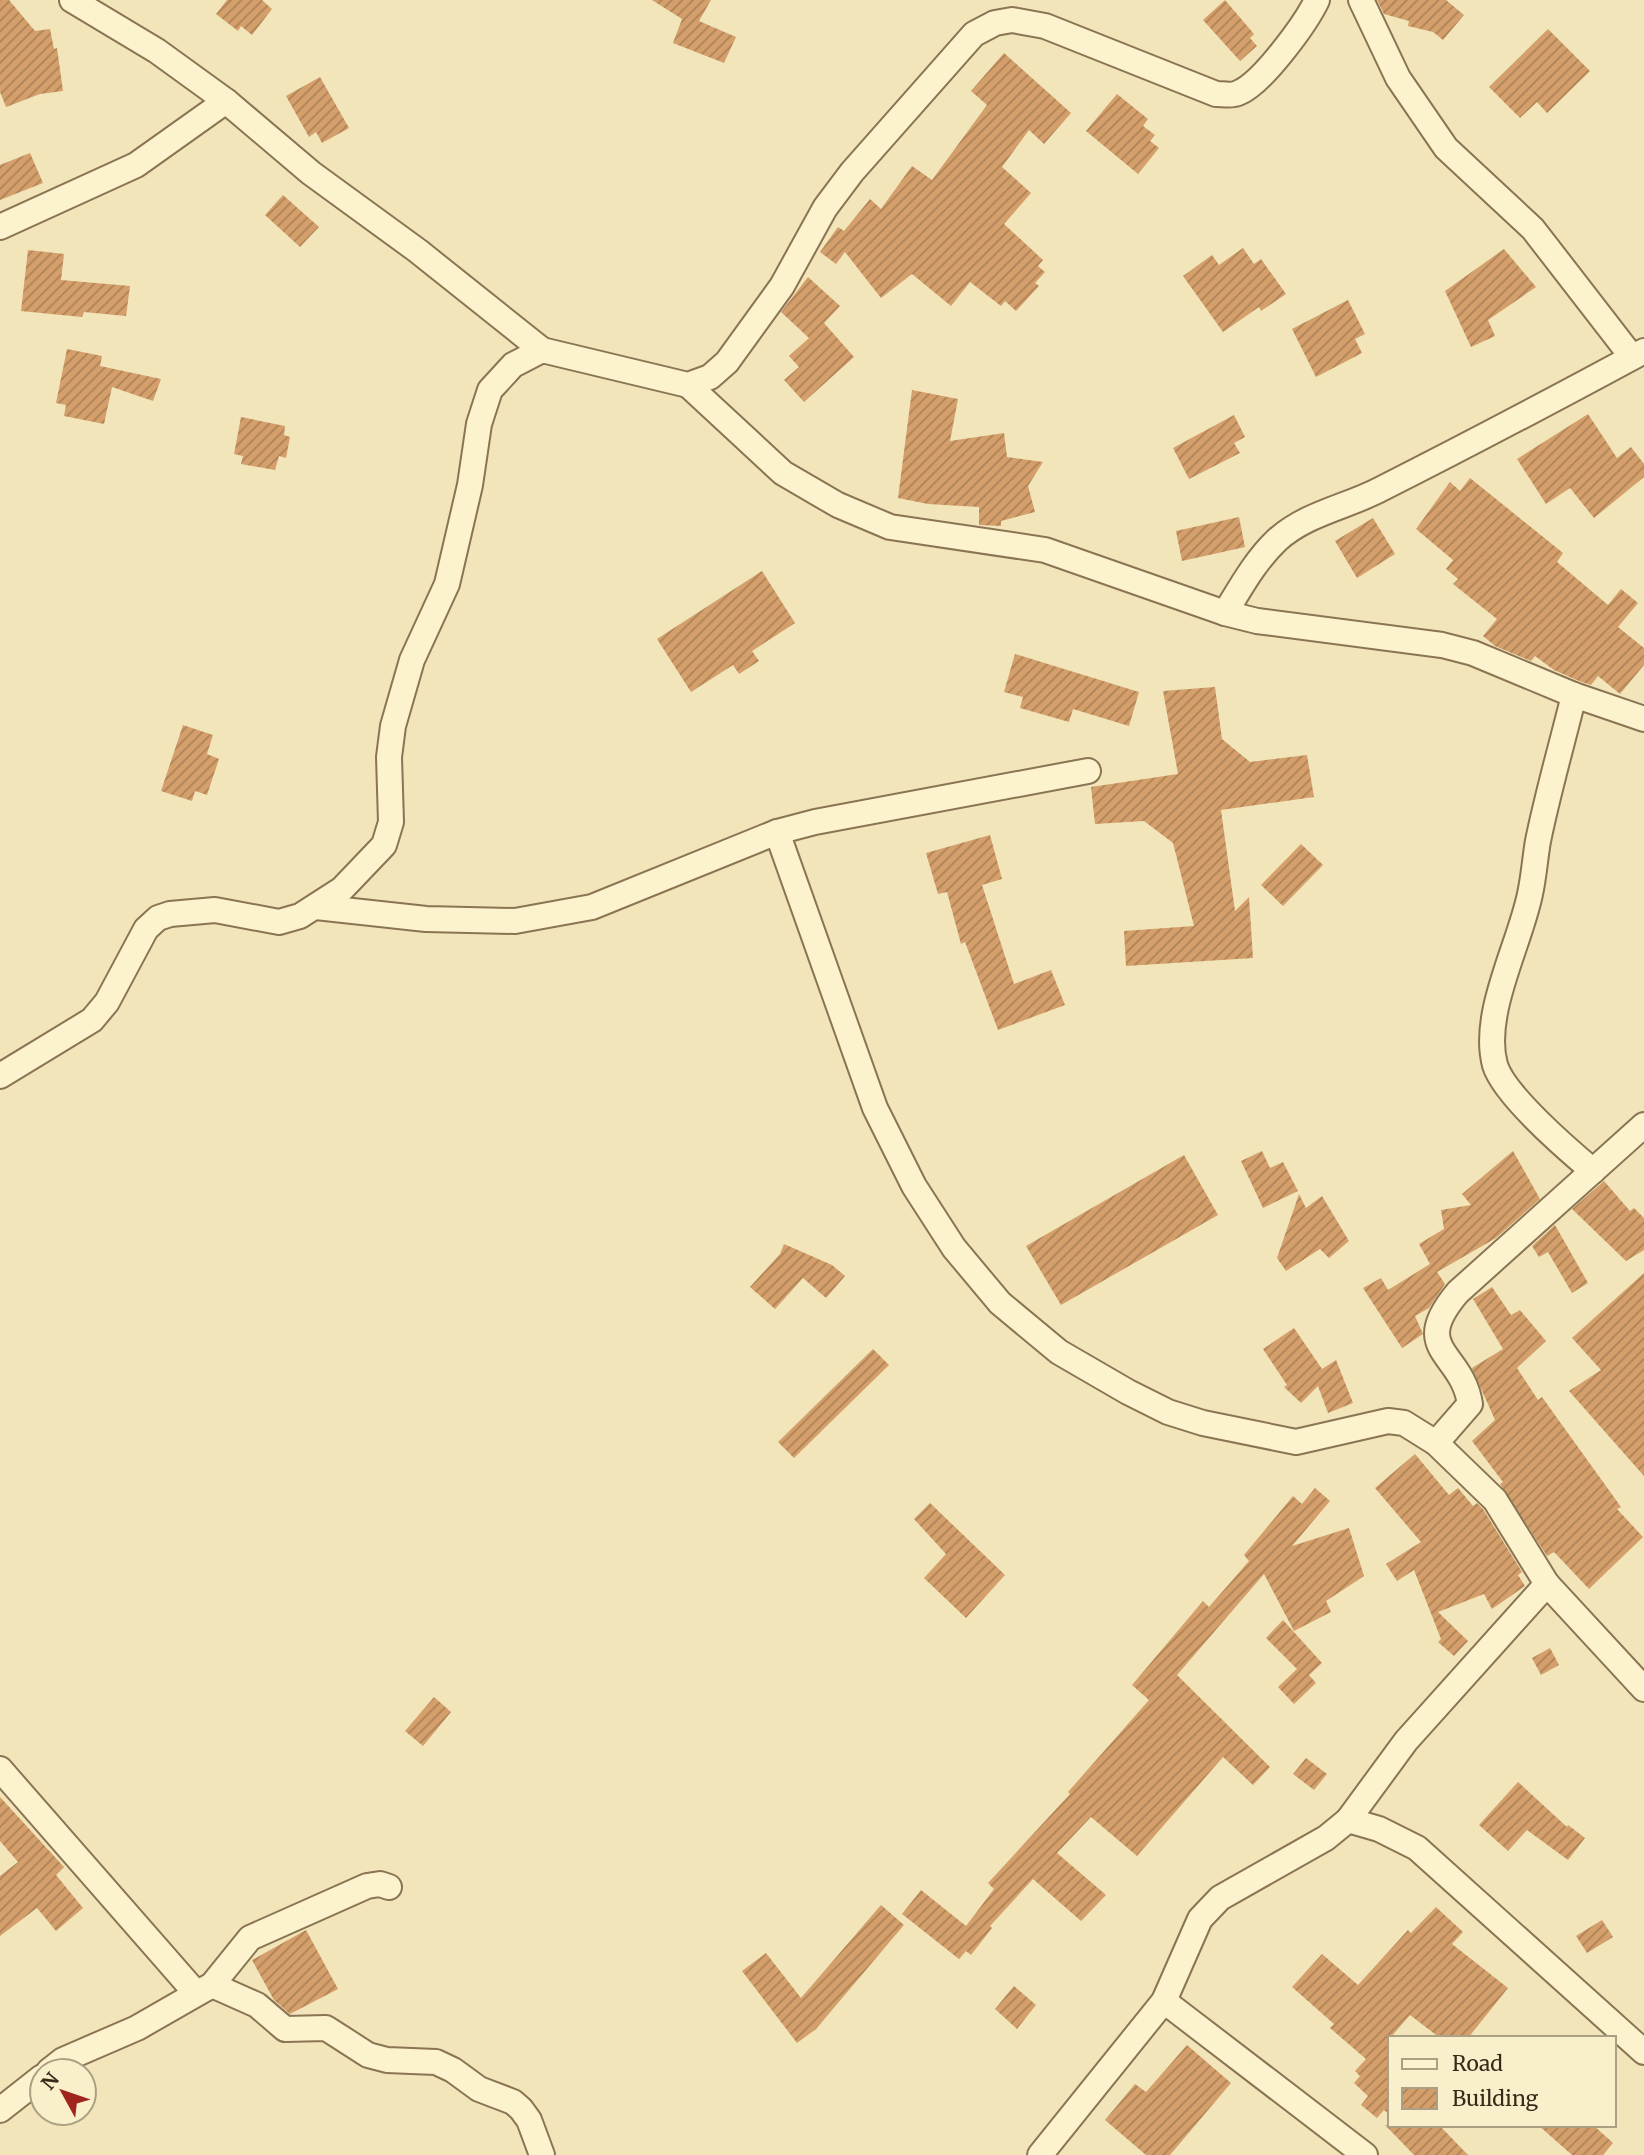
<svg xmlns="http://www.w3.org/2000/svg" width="1644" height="2155" font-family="Merriweather,serif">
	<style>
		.building { fill: url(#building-hatch) }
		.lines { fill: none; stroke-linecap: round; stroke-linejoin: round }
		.minor-casing { stroke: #8a7453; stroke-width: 28 }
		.minor { stroke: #fcf2cd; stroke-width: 24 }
	</style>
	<defs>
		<pattern id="building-hatch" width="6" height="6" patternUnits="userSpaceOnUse" patternTransform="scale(1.75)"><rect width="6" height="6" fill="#d49f6b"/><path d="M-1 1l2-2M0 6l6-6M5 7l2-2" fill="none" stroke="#ad8257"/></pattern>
	</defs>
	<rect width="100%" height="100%" fill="#f2e5ba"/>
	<g class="building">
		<path d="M 0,0 L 9,0 L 35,31 L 50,29 L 54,49 L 57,48 L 63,91 L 40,94 L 6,107 L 0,92 Z"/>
		<path d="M 227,0 L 262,0 L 272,9 L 252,35 L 241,26 L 238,31 L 216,14 Z"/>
		<path d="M 652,0 L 711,0 L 699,21 L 736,37 L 724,63 L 673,43 L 682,19 Z"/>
		<path d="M 1225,0 L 1254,34 L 1250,38 L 1257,46 L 1240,61 L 1203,20 Z"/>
		<path d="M 1377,0 L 1446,0 L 1464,15 L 1443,40 L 1433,32 L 1408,26 L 1409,21 L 1384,14 Z"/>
		<path d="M 1548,29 L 1590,71 L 1547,113 L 1537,102 L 1520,118 L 1489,87 Z"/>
		<path d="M 1004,53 L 1071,113 L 1044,144 L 1029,130 L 1002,167 L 1031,193 L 1004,224 L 1043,260 L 1038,266 L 1045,272 L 1035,283 L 1039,286 L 1016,311 L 1005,301 L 1001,306 L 970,282 L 951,306 L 912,274 L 881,298 L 845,252 L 836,264 L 820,252 L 838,227 L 844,231 L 870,199 L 881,209 L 912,166 L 932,180 L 987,105 L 971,91 Z"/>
		<path d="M 320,77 L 349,128 L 322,143 L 316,132 L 309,137 L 286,96 Z"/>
		<path d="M 1117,94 L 1148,119 L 1143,126 L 1155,135 L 1150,141 L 1159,148 L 1138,174 L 1086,131 Z"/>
		<path d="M 30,153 L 43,183 L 0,200 L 0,165 Z"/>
		<path d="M 283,195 L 319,227 L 300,247 L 265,215 Z"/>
		<path d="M 1243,248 L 1254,264 L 1261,259 L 1286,294 L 1261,311 L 1259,307 L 1223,332 L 1183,276 L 1212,255 L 1219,265 Z"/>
		<path d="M 1504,249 L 1536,287 L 1488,320 L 1495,336 L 1471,347 L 1445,291 Z"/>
		<path d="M 28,250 L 64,254 L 61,280 L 130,286 L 126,316 L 84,312 L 82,317 L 21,311 Z"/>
		<path d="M 808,277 L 840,306 L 824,323 L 854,357 L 804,402 L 784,380 L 799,367 L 789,356 L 809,338 L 781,312 Z"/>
		<path d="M 1348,300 L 1365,334 L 1355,339 L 1362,353 L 1316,377 L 1292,329 Z"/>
		<path d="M 67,349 L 102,356 L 100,366 L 161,379 L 153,401 L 112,387 L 104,424 L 64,416 L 66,405 L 56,403 Z"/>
		<path d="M 912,390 L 958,399 L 950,441 L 1004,433 L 1007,457 L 1043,462 L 1028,486 L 1035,512 L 1001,521 L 1001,526 L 979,525 L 979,507 L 928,504 L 898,498 Z"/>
		<path d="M 1588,414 L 1617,458 L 1631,447 L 1644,464 L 1644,477 L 1594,518 L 1570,488 L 1546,504 L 1517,459 Z"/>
		<path d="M 1234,415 L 1245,437 L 1234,443 L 1240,453 L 1189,479 L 1173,448 Z"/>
		<path d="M 241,417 L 285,426 L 284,435 L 290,437 L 286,458 L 279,456 L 275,470 L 241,464 L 243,456 L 234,454 Z"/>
		<path d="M 1470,478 L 1563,553 L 1557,562 L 1608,605 L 1621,589 L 1638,603 L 1618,627 L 1644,648 L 1644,665 L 1620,694 L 1598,676 L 1591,685 L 1579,681 L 1554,670 L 1535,656 L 1531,661 L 1495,646 L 1483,636 L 1497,619 L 1453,584 L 1458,579 L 1446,569 L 1453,560 L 1416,529 L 1450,482 L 1460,491 Z"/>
		<path d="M 1239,517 L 1245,547 L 1182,561 L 1176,531 Z"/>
		<path d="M 1373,518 L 1395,554 L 1357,578 L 1335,541 Z"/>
		<path d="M 762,571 L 795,623 L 752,651 L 759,661 L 739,674 L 733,665 L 691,692 L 657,639 Z"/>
		<path d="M 1015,654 L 1139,692 L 1129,726 L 1073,709 L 1069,722 L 1020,708 L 1023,697 L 1004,692 Z"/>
		<path d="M 1215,687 L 1222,739 L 1250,762 L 1307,755 L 1314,797 L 1221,810 L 1235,911 L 1249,897 L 1253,958 L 1126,966 L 1124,931 L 1194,926 L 1173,843 L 1144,821 L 1095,824 L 1091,787 L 1178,774 L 1163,691 Z"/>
		<path d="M 183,725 L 213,735 L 207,754 L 219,759 L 207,795 L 195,791 L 192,801 L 161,791 Z"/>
		<path d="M 990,835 L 1002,879 L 982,885 L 1014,984 L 1051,970 L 1065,1005 L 998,1030 L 965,942 L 961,944 L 947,892 L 938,894 L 926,853 Z"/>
		<path d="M 1301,844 L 1323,865 L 1283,906 L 1261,885 Z"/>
		<path d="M 1262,1151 L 1270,1168 L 1283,1162 L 1298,1191 L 1263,1208 L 1241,1161 Z"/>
		<path d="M 1513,1151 L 1540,1199 L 1496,1238 L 1437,1272 L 1445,1284 L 1429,1308 L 1415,1316 L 1423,1334 L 1402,1348 L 1363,1288 L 1381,1278 L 1388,1290 L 1430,1264 L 1419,1244 L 1444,1229 L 1441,1210 L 1471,1205 L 1462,1194 Z"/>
		<path d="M 1184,1155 L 1218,1215 L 1061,1305 L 1026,1246 Z"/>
		<path d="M 1604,1181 L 1630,1211 L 1634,1208 L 1644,1218 L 1644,1250 L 1626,1261 L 1572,1209 Z"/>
		<path d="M 1299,1194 L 1306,1208 L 1322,1196 L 1349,1241 L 1329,1258 L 1320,1249 L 1286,1271 L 1277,1258 Z"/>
		<path d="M 1555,1225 L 1588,1283 L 1572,1293 L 1548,1252 L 1539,1257 L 1532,1246 Z"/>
		<path d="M 784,1244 L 832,1265 L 845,1276 L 826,1298 L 803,1278 L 775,1309 L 750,1287 L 780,1254 Z"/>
		<path d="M 1644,1273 L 1644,1476 L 1569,1391 L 1601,1370 L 1572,1338 Z"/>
		<path d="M 1492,1287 L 1511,1315 L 1520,1310 L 1546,1341 L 1517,1368 L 1538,1400 L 1542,1397 L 1621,1507 L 1617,1509 L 1643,1537 L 1589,1589 L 1554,1552 L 1547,1556 L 1500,1484 L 1503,1482 L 1472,1441 L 1495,1420 L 1472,1368 L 1503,1349 L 1473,1299 Z"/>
		<path d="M 1294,1328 L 1322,1369 L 1336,1360 L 1353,1403 L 1328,1413 L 1318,1386 L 1301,1403 L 1284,1387 L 1287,1385 L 1263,1349 Z"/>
		<path d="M 873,1349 L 889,1365 L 794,1458 L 778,1442 Z"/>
		<path d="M 1415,1454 L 1449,1495 L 1458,1488 L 1473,1506 L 1477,1503 L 1483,1509 L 1522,1572 L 1518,1575 L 1525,1586 L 1492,1609 L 1484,1594 L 1438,1612 L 1468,1641 L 1454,1656 L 1438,1642 L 1441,1639 L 1414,1570 L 1397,1581 L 1386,1564 L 1421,1542 L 1375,1488 Z"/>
		<path d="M 1315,1488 L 1330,1501 L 1292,1546 L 1349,1528 L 1364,1576 L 1326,1601 L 1331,1612 L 1294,1631 L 1264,1574 L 1177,1675 L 1270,1767 L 1253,1785 L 1223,1757 L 1137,1856 L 1091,1817 L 1057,1853 L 1106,1895 L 1081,1921 L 1033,1879 L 990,1926 L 992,1928 L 971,1955 L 966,1951 L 959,1959 L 902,1914 L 921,1890 L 966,1926 L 994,1889 L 988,1883 L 1070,1794 L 1068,1792 L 1149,1700 L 1132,1685 L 1203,1601 L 1209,1607 L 1249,1561 L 1244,1555 L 1293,1496 L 1302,1504 Z"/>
		<path d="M 930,1503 L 1005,1575 L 966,1618 L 924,1578 L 946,1554 L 914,1519 Z"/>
		<path d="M 1283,1620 L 1322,1663 L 1309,1675 L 1316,1683 L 1294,1704 L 1278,1687 L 1297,1669 L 1266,1638 Z"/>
		<path d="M 1550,1648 L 1559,1665 L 1541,1675 L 1532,1658 Z"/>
		<path d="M 434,1697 L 451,1712 L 423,1746 L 405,1731 Z"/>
		<path d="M 1306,1758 L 1327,1774 L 1314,1790 L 1293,1774 Z"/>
		<path d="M 1518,1782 L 1567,1827 L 1568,1825 L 1585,1838 L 1568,1860 L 1527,1830 L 1508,1851 L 1479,1825 Z"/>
		<path d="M 0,1797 L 64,1867 L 56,1875 L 83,1908 L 56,1931 L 37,1908 L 0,1936 L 0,1876 L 18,1862 L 0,1841 Z"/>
		<path d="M 881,1905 L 904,1925 L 816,2029 L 797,2043 L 742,1971 L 766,1953 L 801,1998 Z"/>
		<path d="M 1436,1907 L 1463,1932 L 1452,1944 L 1508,1988 L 1468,2038 L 1440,2038 L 1410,2015 L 1390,2038 L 1390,2115 L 1384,2110 L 1377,2118 L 1361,2105 L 1368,2096 L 1354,2083 L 1360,2076 L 1355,2071 L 1366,2059 L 1330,2028 L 1334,2024 L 1292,1987 L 1322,1954 L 1358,1985 L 1408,1930 L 1411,1933 Z"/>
		<path d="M 1602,1920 L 1613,1937 L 1587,1953 L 1576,1936 Z"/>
		<path d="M 306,1930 L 338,1989 L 290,2014 L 274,2000 L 252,1960 Z"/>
		<path d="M 1014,1986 L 1036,2005 L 1017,2029 L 995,2009 Z"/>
		<path d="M 1187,2045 L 1231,2083 L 1170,2155 L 1146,2155 L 1105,2120 L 1135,2084 L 1146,2092 Z"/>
		<path d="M 1385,2125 L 1439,2125 L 1468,2155 L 1414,2155 Z"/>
		<path d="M 1538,2125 L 1593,2125 L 1613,2143 L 1603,2155 L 1572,2155 Z"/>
	</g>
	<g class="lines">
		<g class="minor-casing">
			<g id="minor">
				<path d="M 72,0 L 157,51 L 226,101 L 311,173 L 418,251 L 542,350"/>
				<path d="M 1361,0 L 1398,78 L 1446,148 L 1533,229 L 1632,357"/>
				<path d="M 0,227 L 136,165 L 226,101"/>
				<path d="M 688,385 L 783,473 L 838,505 L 890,527 L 1045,550 L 1225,613 L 1257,621 L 1442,645 L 1473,653 L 1574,695 L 1644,719"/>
				<path d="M 1225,613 C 1241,587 1255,561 1277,540 C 1307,513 1347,507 1381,489 C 1470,444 1557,398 1644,351"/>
				<path d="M 1574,695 C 1562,744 1548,792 1538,841 C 1535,858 1534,876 1530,894 C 1520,944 1481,1014 1495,1065 C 1504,1095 1568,1150 1593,1171"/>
				<path d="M 777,832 L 875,1108 L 914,1186 L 954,1248 L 1000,1303 L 1059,1352 L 1128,1392 L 1168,1412 L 1203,1423 L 1296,1442 L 1388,1421 L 1404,1423 L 1436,1443 L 1495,1500 L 1547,1584 L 1644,1689"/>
				<path d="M 316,907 L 426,919 L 515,921 L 592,907 L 777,832 L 815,822 L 1088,771"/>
				<path d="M 0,1076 L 92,1020 L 107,1002 L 146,929 L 158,918 L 170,914 L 215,910 L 279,922 L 300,916 L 342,889 L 384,845 L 391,822 L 389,757 L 393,726 L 412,660 L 447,584 L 470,485 L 479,424 L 490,390 L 513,365 L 542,350 L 688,385 L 710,377 L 727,362 L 782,286 L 825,208 L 852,172 L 974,34 L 995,23 L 1012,20 L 1045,26 L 1216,94 C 1223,94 1232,96 1238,93 C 1262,84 1306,23 1317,0"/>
				<path d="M 1436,1443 L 1470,1404 C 1462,1351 1408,1351 1458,1292 L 1644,1125"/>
				<path d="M 0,1769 L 195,1992"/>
				<path d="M 1348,1820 L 1379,1829 L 1417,1848 L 1644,2052"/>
				<path d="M 212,1985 L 257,2005 L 285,2029 L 326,2028 L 368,2055 L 387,2060 L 436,2062 L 453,2070 L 479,2089 L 513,2102 L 521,2109 L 529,2120 L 542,2155"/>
				<path d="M 1164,2001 L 1365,2155"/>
				<path d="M 49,2071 L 63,2060 L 137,2028 L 212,1985 L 250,1938 L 367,1886 L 380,1884 L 389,1887"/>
				<path d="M 0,2110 L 42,2077"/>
				<path d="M 1040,2155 L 1164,2001 L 1200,1919 L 1220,1898 L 1326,1838 L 1348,1820 L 1406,1741 L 1547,1584"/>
			</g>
		</g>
		<use href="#minor" class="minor"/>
	</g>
	<rect x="1388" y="2036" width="228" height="91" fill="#f9efca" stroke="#aba083" stroke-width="2"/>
	<rect x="1402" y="2059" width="35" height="10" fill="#fcf2cd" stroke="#aba083" stroke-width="2"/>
	<text x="1452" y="2071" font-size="21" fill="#372a19">Road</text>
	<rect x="1402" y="2088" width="35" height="21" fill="url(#building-hatch)" stroke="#aba083" stroke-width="2"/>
	<text x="1452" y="2106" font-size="21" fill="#372a19">Building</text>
	<g transform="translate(63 2092) rotate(310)"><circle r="33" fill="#f9efca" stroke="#aba083" stroke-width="2"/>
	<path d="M0-5L12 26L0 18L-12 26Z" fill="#9f251d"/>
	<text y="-10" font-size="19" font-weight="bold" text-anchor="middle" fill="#372a19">N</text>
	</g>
</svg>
